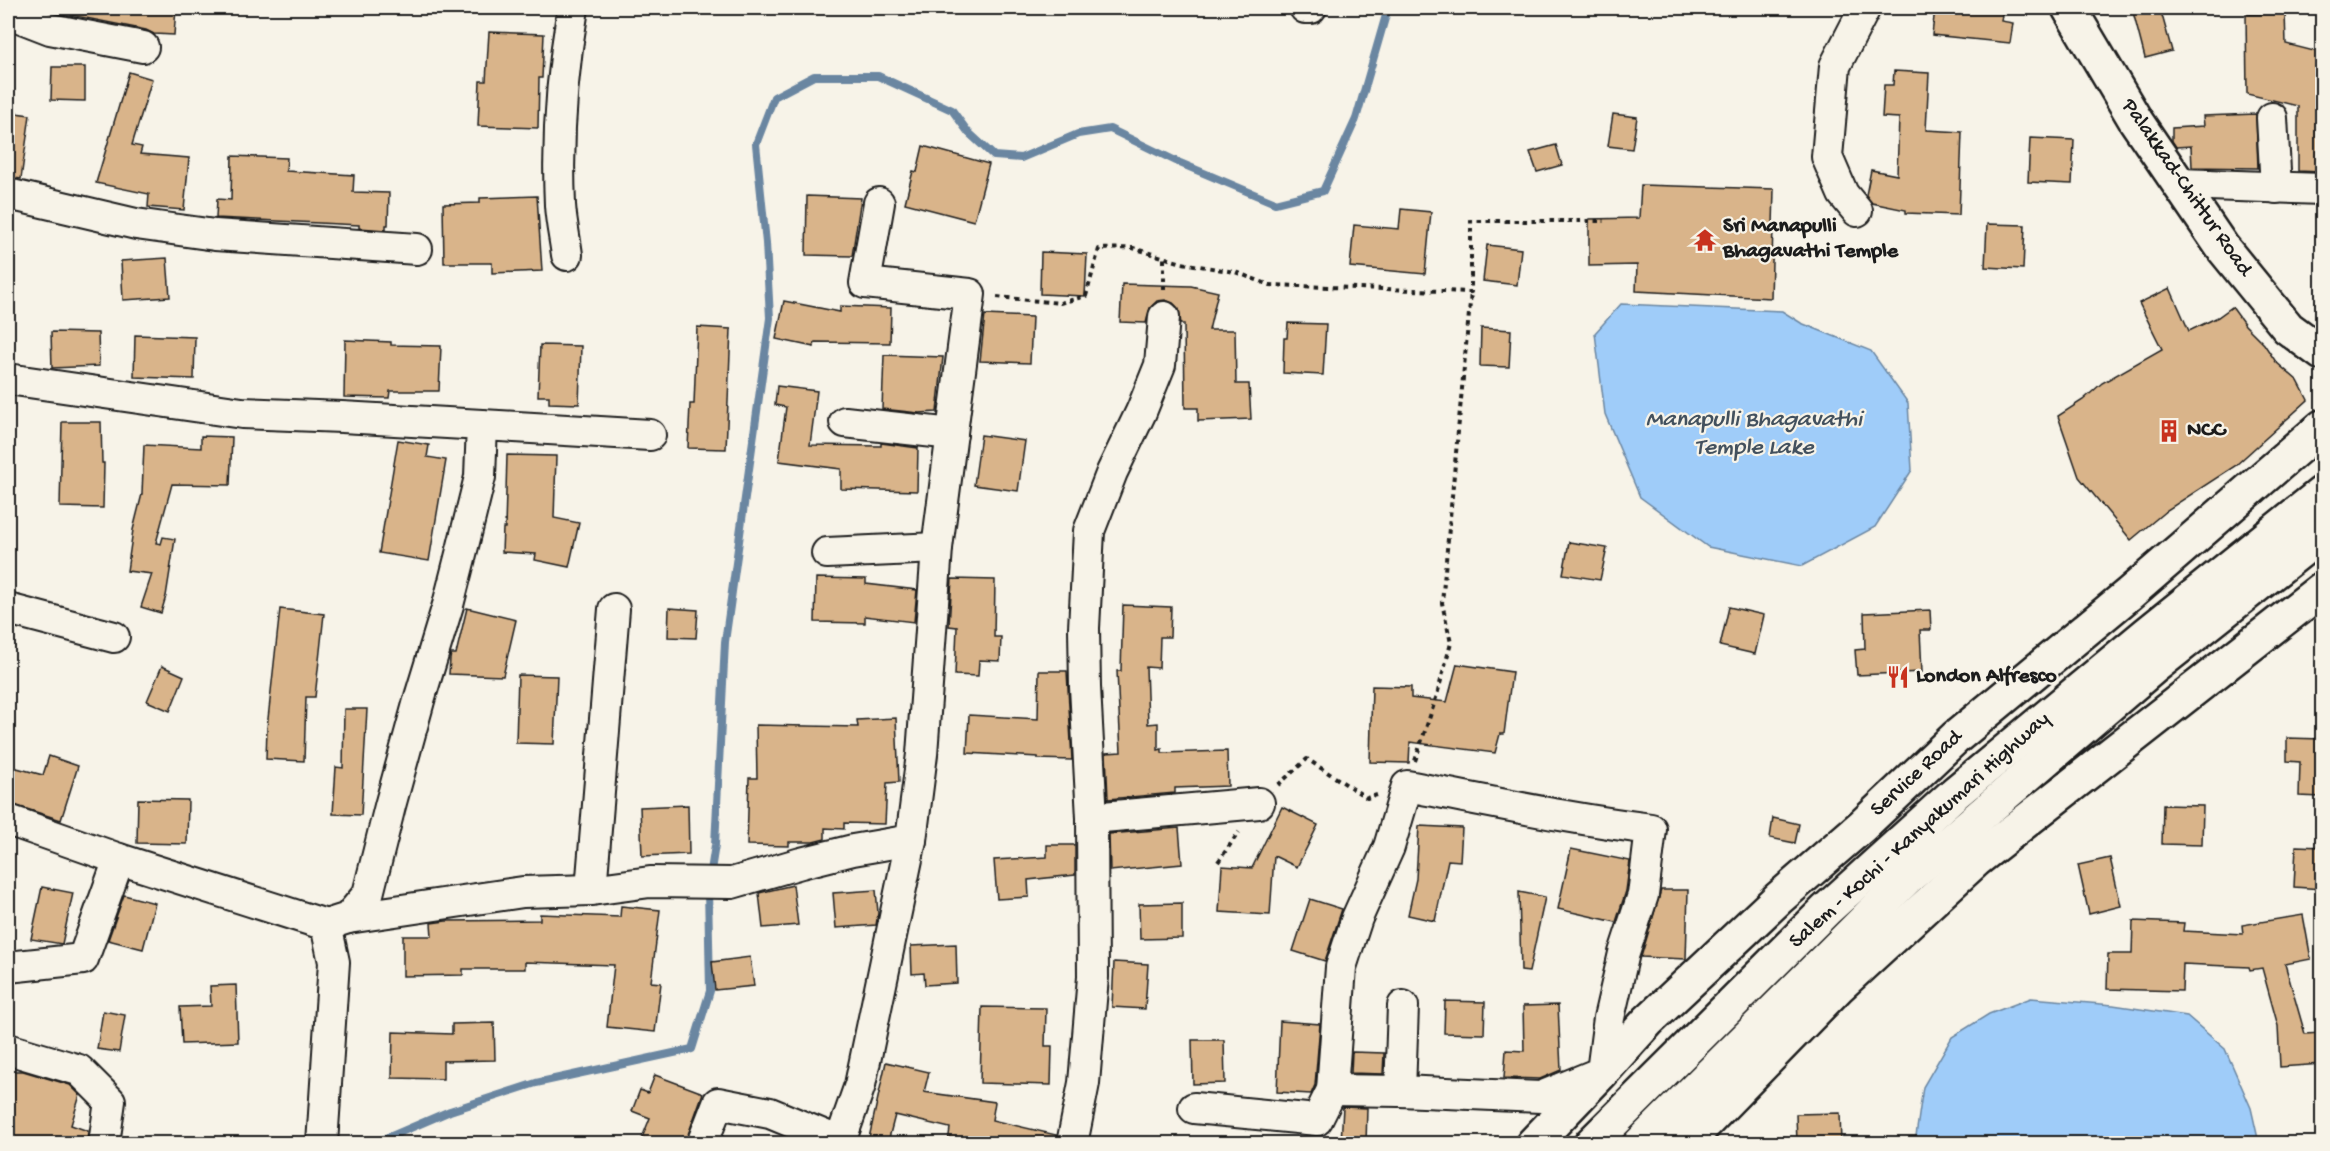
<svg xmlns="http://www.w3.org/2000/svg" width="2330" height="1151" font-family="'Gochi Hand',sans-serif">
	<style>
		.water { fill: #9fccf9; stroke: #6b86a1; stroke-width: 1.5 }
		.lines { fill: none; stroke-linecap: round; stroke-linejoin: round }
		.stream { stroke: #6b86a1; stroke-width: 8 }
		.building { fill: #d9b48a; stroke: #1c1c1c; stroke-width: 1.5 }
		.minor-casing { stroke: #1c1c1c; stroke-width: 34 }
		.tertiary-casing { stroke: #1c1c1c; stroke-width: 38 }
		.secondary-casing { stroke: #1c1c1c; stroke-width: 38 }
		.trunk-casing { stroke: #1c1c1c; stroke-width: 38 }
		.path { stroke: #1c1c1c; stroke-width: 4; stroke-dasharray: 4.5 4.5; stroke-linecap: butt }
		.minor { stroke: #f7f3e8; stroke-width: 30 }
		.tertiary { stroke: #f7f3e8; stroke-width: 33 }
		.secondary { stroke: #f7f3e8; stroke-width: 33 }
		.trunk { stroke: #f7f3e8; stroke-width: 33 }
		.labels { text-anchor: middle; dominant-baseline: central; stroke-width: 4.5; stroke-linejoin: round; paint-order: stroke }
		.street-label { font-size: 22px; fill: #1c1c1c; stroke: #f7f3e8 }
		.poi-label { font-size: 22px; font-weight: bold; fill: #1c1c1c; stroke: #f7f3e8; text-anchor: start }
		.water-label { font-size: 24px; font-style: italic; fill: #43515e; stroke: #f7f3e8 }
	</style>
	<rect width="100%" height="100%" fill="#f7f3e8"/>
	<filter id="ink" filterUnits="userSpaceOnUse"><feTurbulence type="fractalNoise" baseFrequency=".0167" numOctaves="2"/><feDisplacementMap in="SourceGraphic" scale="12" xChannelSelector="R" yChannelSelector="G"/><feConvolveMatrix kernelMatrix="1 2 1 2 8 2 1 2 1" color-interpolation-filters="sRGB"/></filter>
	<g filter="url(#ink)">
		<g class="water">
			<path d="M 1621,304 L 1782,311 L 1801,323 L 1871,351 L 1908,403 L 1912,470 L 1875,527 L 1802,566 L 1708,547 L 1640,497 L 1605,414 L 1595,333 Z"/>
			<path d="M 2031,998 L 2113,1005 L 2187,1016 L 2225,1049 L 2251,1108 L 2259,1143 L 1915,1143 L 1923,1087 L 1952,1037 L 1989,1014 Z"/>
		</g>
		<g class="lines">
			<g class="stream">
				<path d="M 710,877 L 715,845 L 725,642 L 770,318 L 766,243 L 756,144 L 774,97 L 814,76 L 878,76 L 952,110 L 968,132 L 994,156 L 1021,158 L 1078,134 L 1110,129 L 1180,163 L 1275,203 L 1323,191 L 1356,119 L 1388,8"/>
				<path d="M 373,1144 L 450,1111 L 536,1083 L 692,1049 L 710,991 L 708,889"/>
			</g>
		</g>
		<g class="building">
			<path d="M 71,8 L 176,8 L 174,35 L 154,34 L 146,30 L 71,15 Z"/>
			<path d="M 1935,8 L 2003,8 L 2001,21 L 2013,23 L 2010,43 L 1932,35 Z"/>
			<path d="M 2132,8 L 2160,8 L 2172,51 L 2145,58 Z"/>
			<path d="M 2285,13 L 2286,44 L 2322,53 L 2322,172 L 2298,171 L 2298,106 L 2247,94 L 2246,14 Z"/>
			<path d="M 489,32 L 544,34 L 542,78 L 539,78 L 538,128 L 478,126 L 480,81 L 486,81 Z"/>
			<path d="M 52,67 L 85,67 L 85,101 L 51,100 Z"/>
			<path d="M 1894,71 L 1929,73 L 1926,130 L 1962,132 L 1959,215 L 1906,213 L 1906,210 L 1872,203 L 1866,195 L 1871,170 L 1897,175 L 1899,118 L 1882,117 L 1884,85 L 1893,85 Z"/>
			<path d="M 129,72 L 152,79 L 132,145 L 142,147 L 140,154 L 189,158 L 184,210 L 148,207 L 149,194 L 96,183 Z"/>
			<path d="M 8,112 L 30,115 L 21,179 L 8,177 Z"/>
			<path d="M 1613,114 L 1637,117 L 1632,149 L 1608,146 Z"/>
			<path d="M 2256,114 L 2258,168 L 2192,167 L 2191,146 L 2176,147 L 2172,141 L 2172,128 L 2204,126 L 2203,116 Z"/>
			<path d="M 2030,138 L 2074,140 L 2072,184 L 2028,182 Z"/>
			<path d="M 1556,145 L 1562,165 L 1537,172 L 1530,152 Z"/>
			<path d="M 923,146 L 989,164 L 974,221 L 905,203 L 913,171 L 917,172 Z"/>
			<path d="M 232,156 L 287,158 L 286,171 L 354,175 L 353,192 L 389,193 L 388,225 L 386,225 L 386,230 L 359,228 L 359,225 L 216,218 L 217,199 L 231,200 Z"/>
			<path d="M 1641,185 L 1774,189 L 1771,298 L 1636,291 L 1637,265 L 1589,266 L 1589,219 L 1639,218 Z"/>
			<path d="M 537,196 L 542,271 L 492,273 L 492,263 L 444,263 L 443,204 L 480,203 L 480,198 Z"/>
			<path d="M 807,196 L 861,198 L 852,256 L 806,255 Z"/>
			<path d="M 1401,209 L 1431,212 L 1425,274 L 1350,267 L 1354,225 L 1399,229 Z"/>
			<path d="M 1987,224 L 2025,225 L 2023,269 L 1985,267 Z"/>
			<path d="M 1487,245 L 1521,249 L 1517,285 L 1483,281 Z"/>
			<path d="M 1041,252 L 1087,254 L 1085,296 L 1040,294 Z"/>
			<path d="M 167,258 L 170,297 L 123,300 L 121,261 Z"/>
			<path d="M 1122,284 L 1191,286 L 1218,292 L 1209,330 L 1235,330 L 1236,384 L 1249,384 L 1251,419 L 1198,421 L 1198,408 L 1185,408 L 1184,324 L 1181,324 L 1179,309 L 1173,303 L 1165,300 L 1157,301 L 1150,308 L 1146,323 L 1120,322 Z"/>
			<path d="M 2170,288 L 2189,331 L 2218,317 L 2232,307 L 2245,325 L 2264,344 L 2276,362 L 2298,381 L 2308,400 L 2235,466 L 2167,510 L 2131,540 L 2079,477 L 2058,416 L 2083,400 L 2102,383 L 2162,349 L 2139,303 Z"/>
			<path d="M 784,301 L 840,312 L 840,306 L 891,308 L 890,343 L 815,342 L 814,347 L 776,339 Z"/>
			<path d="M 985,315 L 1032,317 L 1030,363 L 980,361 Z"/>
			<path d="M 1288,323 L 1326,324 L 1323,375 L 1283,373 L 1284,338 L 1287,338 Z"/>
			<path d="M 697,327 L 731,329 L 726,449 L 688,448 L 690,404 L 694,404 Z"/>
			<path d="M 1481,328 L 1511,330 L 1509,367 L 1480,366 Z"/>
			<path d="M 51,332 L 98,333 L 99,366 L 52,368 Z"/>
			<path d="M 135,335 L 195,337 L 194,379 L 134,377 Z"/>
			<path d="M 345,340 L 391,342 L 391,345 L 441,346 L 439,391 L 390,391 L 389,398 L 344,397 Z"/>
			<path d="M 540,345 L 581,346 L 579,404 L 549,403 L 549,396 L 538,396 Z"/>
			<path d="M 884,355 L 943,357 L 937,412 L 919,413 L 882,409 Z"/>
			<path d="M 777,386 L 817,391 L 810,445 L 881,446 L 881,443 L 918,448 L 917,491 L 841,489 L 841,469 L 779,461 L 786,407 L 775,405 Z"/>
			<path d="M 62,422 L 101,422 L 102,463 L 104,463 L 103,508 L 60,507 Z"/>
			<path d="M 981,435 L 1025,441 L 1018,491 L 974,485 Z"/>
			<path d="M 201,436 L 232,437 L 230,485 L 172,484 L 156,543 L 161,544 L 163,537 L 175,539 L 166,596 L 161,613 L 141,607 L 152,574 L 127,571 L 133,530 L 142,494 L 144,445 L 201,448 Z"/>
			<path d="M 398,440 L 429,445 L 427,457 L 446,460 L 429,561 L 379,553 Z"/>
			<path d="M 507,455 L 556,456 L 554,518 L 579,523 L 569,567 L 535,560 L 536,554 L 502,552 L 503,528 L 505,528 Z"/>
			<path d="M 1569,542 L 1607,548 L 1600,580 L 1563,574 Z"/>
			<path d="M 816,578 L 866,579 L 866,584 L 917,590 L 914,622 L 865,616 L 865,623 L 815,622 Z"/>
			<path d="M 952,579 L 995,580 L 994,637 L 1001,637 L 1000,661 L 979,660 L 978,676 L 955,675 L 957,627 L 949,626 Z"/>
			<path d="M 1123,605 L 1171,607 L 1170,637 L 1160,637 L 1159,668 L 1146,667 L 1148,724 L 1158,723 L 1158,750 L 1162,749 L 1162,753 L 1227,751 L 1228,786 L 1175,788 L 1175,793 L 1108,799 L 1106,753 L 1121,752 L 1117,671 L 1121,671 Z"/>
			<path d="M 1729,607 L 1764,615 L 1755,654 L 1720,646 Z"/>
			<path d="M 467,608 L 516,620 L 503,676 L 449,674 L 450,659 L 451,654 L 456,654 Z"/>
			<path d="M 669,608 L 698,610 L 696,638 L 668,637 Z"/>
			<path d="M 280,609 L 324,614 L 315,697 L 306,697 L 304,761 L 266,759 L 267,728 Z"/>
			<path d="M 1930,610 L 1931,630 L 1920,630 L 1922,672 L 1857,675 L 1855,650 L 1865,649 L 1864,613 Z"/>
			<path d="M 1457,664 L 1512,672 L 1504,734 L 1500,734 L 1495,753 L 1410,742 L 1409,763 L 1370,762 L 1372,686 L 1411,687 L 1411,698 L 1447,702 Z"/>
			<path d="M 162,666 L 184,676 L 170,711 L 147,701 Z"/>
			<path d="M 1039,671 L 1067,671 L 1072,760 L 1038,759 L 1038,757 L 967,753 L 969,715 L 1038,719 Z"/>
			<path d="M 518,675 L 557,676 L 554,744 L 516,743 Z"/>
			<path d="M 344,709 L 367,709 L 361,815 L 333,814 L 336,767 L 343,768 Z"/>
			<path d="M 896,718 L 899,782 L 887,783 L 885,824 L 844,823 L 844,829 L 825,828 L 825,839 L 813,842 L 789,842 L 789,846 L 747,845 L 749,778 L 757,778 L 756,725 L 858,727 L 857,720 Z"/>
			<path d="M 2287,738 L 2322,739 L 2322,797 L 2299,796 L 2300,762 L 2287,761 Z"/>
			<path d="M 49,756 L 78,766 L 61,820 L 8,803 L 8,786 L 13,767 L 43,775 Z"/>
			<path d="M 138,799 L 188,800 L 187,844 L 137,843 Z"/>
			<path d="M 688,805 L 689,854 L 642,856 L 640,807 Z"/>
			<path d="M 2163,805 L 2203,806 L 2202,845 L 2162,844 Z"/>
			<path d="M 1282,807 L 1318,825 L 1297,867 L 1274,856 L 1270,915 L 1219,912 L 1222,866 L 1252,868 Z"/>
			<path d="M 1773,818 L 1799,824 L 1795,843 L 1770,838 Z"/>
			<path d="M 1419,826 L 1462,828 L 1460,861 L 1448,860 L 1435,921 L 1408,915 L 1416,879 Z"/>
			<path d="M 1179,828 L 1182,864 L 1110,871 L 1109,834 Z"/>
			<path d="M 1047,845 L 1075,845 L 1075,875 L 1028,880 L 1029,897 L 997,899 L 994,860 L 1047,857 Z"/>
			<path d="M 2296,846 L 2322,847 L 2322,889 L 2294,887 Z"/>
			<path d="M 1571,849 L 1630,861 L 1626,891 L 1616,922 L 1558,909 Z"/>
			<path d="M 2110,858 L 2121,906 L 2089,914 L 2078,865 Z"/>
			<path d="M 793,885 L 798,925 L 763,928 L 759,893 Z"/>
			<path d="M 42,887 L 73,893 L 62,944 L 31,939 Z"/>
			<path d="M 876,890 L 878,913 L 876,925 L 836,928 L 833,893 Z"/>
			<path d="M 1661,890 L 1688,890 L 1686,959 L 1641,957 Z"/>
			<path d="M 1519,892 L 1545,897 L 1529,972 L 1521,971 Z"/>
			<path d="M 124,895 L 155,903 L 143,949 L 108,940 Z"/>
			<path d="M 1310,899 L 1342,909 L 1325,961 L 1293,951 Z"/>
			<path d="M 1182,903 L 1182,938 L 1140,939 L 1139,904 Z"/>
			<path d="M 621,906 L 660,910 L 651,982 L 661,983 L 655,1032 L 607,1027 L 614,965 L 525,962 L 525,969 L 463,969 L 463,975 L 403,976 L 403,936 L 432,936 L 431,923 L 446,921 L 540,920 L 540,914 L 620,917 Z"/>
			<path d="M 2303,915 L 2311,959 L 2285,964 L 2305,1034 L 2322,1033 L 2322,1064 L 2280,1067 L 2278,1026 L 2262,968 L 2250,970 L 2249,967 L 2183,964 L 2182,991 L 2107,989 L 2108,954 L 2132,954 L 2133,921 L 2184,923 L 2183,931 L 2243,934 L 2242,925 Z"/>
			<path d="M 956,944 L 957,983 L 925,985 L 924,973 L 912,974 L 911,946 Z"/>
			<path d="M 750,957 L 754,986 L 715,990 L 712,962 Z"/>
			<path d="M 1114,962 L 1148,964 L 1145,1009 L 1112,1007 Z"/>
			<path d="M 236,985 L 238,1042 L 182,1044 L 180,1007 L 211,1006 L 210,986 Z"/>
			<path d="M 1445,1001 L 1485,1002 L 1484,1034 L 1444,1033 Z"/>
			<path d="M 1558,1005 L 1561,1070 L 1540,1079 L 1504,1078 L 1506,1050 L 1524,1051 L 1523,1006 Z"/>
			<path d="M 982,1007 L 1046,1008 L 1045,1046 L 1052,1046 L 1051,1085 L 980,1083 Z"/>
			<path d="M 103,1011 L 125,1015 L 119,1052 L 97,1049 Z"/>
			<path d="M 1280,1021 L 1320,1024 L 1315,1085 L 1311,1094 L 1277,1092 Z"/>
			<path d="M 494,1023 L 495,1060 L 443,1061 L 443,1079 L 392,1078 L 393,1032 L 452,1034 L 452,1024 Z"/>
			<path d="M 1192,1040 L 1224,1040 L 1225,1083 L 1193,1084 Z"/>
			<path d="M 1352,1052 L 1384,1053 L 1383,1074 L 1351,1073 Z"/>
			<path d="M 886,1062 L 929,1072 L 924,1092 L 995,1102 L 992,1120 L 1056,1135 L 1055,1143 L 948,1143 L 950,1128 L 895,1115 L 888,1142 L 869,1138 Z"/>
			<path d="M 8,1071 L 23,1071 L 70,1085 L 80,1095 L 71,1125 L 88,1131 L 87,1143 L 8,1143 Z"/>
			<path d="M 655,1075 L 703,1093 L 685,1143 L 640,1143 L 650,1118 L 632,1111 L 640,1090 L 648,1093 Z"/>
			<path d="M 1343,1107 L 1367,1108 L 1366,1143 L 1341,1143 Z"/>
			<path d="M 1840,1113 L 1841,1143 L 1797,1143 L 1796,1114 Z"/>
		</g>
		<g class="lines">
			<g class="minor-casing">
				<g id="minor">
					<path d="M 19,8 L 19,17 L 50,29 L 143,47"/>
					<path d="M 1305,8 L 1311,8"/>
					<path d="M 2272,118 L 2276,188"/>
					<path d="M 2179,184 L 2322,189"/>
					<path d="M 8,194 L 136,224 L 215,235 L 417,249"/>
					<path d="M 1857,211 L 1843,194 L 1827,157 L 1835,66 L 1865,8"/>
					<path d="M 567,255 C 565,239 561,222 560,205 C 557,139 562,72 573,8"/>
					<path d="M 8,379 L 242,413 L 342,417 L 482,425 L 480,477 L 462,550 L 448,605 L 420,697 L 390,806 L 368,894 L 348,918 L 326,925"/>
					<path d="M 845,422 L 952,434"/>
					<path d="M 482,425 L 650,435"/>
					<path d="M 827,553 L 937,548"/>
					<path d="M 8,609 L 114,637"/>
					<path d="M 1092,818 L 1259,803"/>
					<path d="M 8,820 L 119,859 L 326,925 L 334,962 L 322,1144"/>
					<path d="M 591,890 L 614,609"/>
					<path d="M 348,918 L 523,892 L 591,890 L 650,882 L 732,883 L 801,863 L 853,850 L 911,840 L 922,754 L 937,548 L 970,294 L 865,283 L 879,203"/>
					<path d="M 8,967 L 83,959 L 119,859"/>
					<path d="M 8,1049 L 79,1070 L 110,1101 L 104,1144"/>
					<path d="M 1332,1090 L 1400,1091"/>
					<path d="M 1194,1108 L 1317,1120 L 1332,1090 L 1341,967 L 1357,918 L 1389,847 L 1407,786 C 1488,801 1569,819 1651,829 L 1643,895 L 1624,953 L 1609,1018 L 1602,1072 L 1541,1097 L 1400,1091 L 1403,1006"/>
					<path d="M 702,1144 L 718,1103 L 770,1113 L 840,1142 L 860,1085 L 911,840"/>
					<path d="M 1072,1144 L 1084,1083 L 1093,977 L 1092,818 L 1085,687 L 1084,628 L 1089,531 L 1112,472 L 1141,412 L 1160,365 L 1164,317"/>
				</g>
			</g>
			<g class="tertiary-casing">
				<g id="tertiary">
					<path d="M 1533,1144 L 1602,1072 L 1648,1021 L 1779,898 L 1862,826 L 1955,738 L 2129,594 L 2322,427"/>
					<path d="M 1685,1144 L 1839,986 L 1976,860 L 2322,589"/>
				</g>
			</g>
			<g class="secondary-casing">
				<path id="secondary" d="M 2069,8 L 2136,121 L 2222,247 L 2288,328 L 2322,353"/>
			</g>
			<g class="trunk-casing">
				<g id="trunk">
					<path d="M 1591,1144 L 1826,910 L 1955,793 L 2148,633 L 2322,493"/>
					<path d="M 1640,1144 L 1905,880 L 2155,666 L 2322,534"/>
				</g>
			</g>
			<g class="path">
				<path d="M 1164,290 L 1164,258"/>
				<path d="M 997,297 L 1060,303 L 1086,296 L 1099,249 L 1133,248 L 1182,263 L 1235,272 L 1270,285 L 1471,292 L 1471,221 L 1604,221"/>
				<path d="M 1415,761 L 1437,695 L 1451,643 L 1442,603 L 1471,292"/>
				<path d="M 1278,785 L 1307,759 L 1367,798 L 1377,795"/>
				<path d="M 1218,862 L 1239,832"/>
			</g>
			<use href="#minor" class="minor"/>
			<use href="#tertiary" class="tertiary"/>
			<use href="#secondary" class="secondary"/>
			<use href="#trunk" class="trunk"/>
		</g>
	</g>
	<defs>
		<g id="temple-bare" transform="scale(1.8)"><path d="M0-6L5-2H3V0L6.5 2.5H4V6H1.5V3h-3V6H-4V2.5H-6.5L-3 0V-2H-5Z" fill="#c8321e" stroke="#f7f3e8" stroke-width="2.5" paint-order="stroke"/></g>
		<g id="building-bare" transform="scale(1.8)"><path d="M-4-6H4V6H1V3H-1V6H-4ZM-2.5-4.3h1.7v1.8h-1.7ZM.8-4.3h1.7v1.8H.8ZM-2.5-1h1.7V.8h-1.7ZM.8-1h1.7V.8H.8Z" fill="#c8321e" stroke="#f7f3e8" stroke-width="2.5" paint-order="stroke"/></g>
		<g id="restaurant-bare" transform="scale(1.8)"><path d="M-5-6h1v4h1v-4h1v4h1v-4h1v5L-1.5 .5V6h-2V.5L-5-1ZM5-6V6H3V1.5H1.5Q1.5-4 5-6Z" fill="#c8321e" stroke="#f7f3e8" stroke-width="2.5" paint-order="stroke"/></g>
	</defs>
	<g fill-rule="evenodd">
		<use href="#temple-bare" x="1705" y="240"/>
		<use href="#building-bare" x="2169" y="431"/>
		<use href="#restaurant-bare" x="1898" y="677"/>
	</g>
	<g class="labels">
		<g class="street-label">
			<text transform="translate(2186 188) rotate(55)">Palakkad-Chittur Road</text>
			<text transform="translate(1917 774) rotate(-43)">Service Road</text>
			<text transform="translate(1920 831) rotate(-42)">Salem - Kochi - Kanyakumari Highway</text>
		</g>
		<g class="poi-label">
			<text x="1723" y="227">Sri Manapulli<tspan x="1723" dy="25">Bhagavathi Temple</tspan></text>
			<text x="2187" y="431">NCC</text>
			<text x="1916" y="677">London Alfresco</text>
		</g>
		<g class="water-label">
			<text x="1754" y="420">Manapulli Bhagavathi<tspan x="1754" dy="28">Temple Lake</tspan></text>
		</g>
	</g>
	<rect width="2330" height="1151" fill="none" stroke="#f7f3e8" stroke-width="30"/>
	<rect x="15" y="15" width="2300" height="1121" fill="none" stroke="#1c1c1c" stroke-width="2" filter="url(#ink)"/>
</svg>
